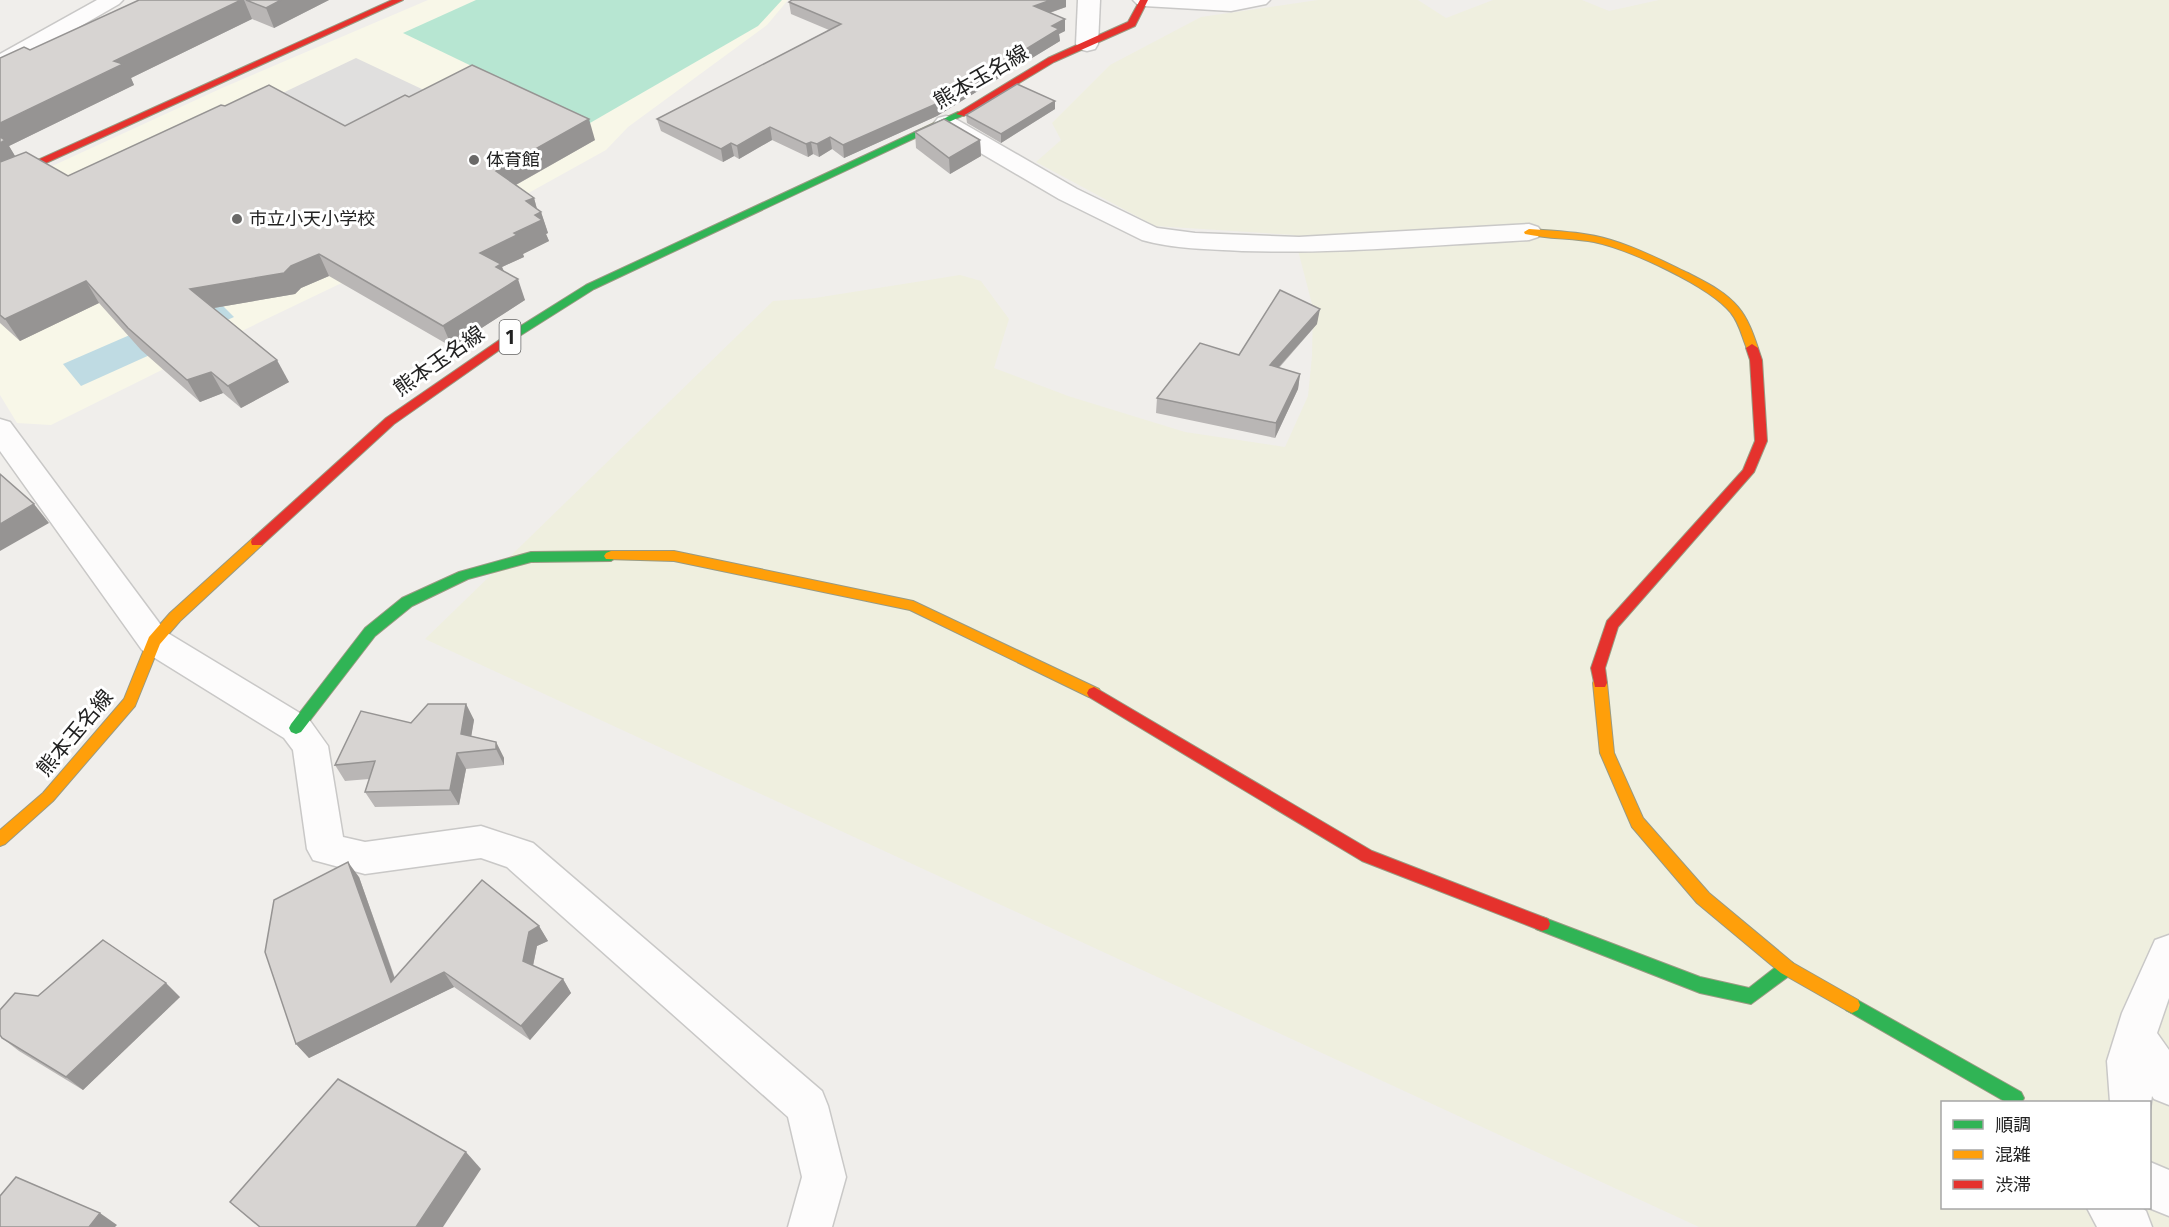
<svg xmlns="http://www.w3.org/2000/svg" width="2169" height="1227" font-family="'Fira Sans Condensed','Noto Sans JP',sans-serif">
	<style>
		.education { fill: #f8f7e8 }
		.farmland { fill: #efefdf; fill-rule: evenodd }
		.pitch { fill: #b7e6d2 }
		.parking { fill: #e0dfde }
		.water { fill: #bfdbe3 }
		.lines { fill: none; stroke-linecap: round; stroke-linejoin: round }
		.street-casing { stroke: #c9c8c7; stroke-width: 3 }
		.fast-casing { stroke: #999a82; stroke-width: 2 }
		.slow-casing { stroke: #999a82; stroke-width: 2 }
		.jam-casing { stroke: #999a82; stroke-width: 2 }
		.street { fill: #fdfcfc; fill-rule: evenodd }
		.fast { fill: #30b455; fill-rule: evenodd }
		.slow { fill: #ff9f0a; fill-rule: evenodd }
		.jam { fill: #e5322d; fill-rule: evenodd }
		.wall { fill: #b9b6b5 }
		.shaded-wall { fill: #969493 }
		.building { fill: #d7d4d2; stroke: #969493; stroke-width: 1.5 }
		.poi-dot { fill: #6a6968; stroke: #fff; stroke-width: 2 }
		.labels { text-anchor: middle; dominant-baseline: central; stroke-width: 6; stroke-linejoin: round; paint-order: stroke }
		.far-poi-label { font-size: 18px; fill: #222; stroke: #fff; text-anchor: start }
		.shield { fill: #fff; stroke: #646464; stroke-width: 1.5 }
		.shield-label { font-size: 20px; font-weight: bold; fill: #222 }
		.street-label { font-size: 21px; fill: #222; stroke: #fff }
	</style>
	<rect width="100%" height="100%" fill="#f0eeeb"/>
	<path class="education" d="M 428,0 L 788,0 L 767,25 L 628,127 L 606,150 L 523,196 L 198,352 L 51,425 L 17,423 L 0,395 L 0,190 L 222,88 Z"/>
	<path class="farmland" d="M 1318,0 L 1418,0 L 1446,18 L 1493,0 L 1582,0 L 1609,11 L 1659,0 L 2169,0 L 2169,1227 L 1699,1227 L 425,639 L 773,301 L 815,298 L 960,275 L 981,281 L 1009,319 L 994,368 L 1068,396 L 1185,432 L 1285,447 L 1308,396 L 1312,356 L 1313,308 L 1294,235 L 1155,226 L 1036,162 L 1061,140 L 1052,123 L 1110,65 L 1201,17 ZM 1942,1102 L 2150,1102 L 2150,1208 L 1942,1208 Z"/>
	<path class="pitch" d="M 476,0 L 782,0 L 758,26 L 590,123 L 403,33 Z"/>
	<path class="parking" d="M 356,58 L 443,99 L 358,144 L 270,99 Z"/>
	<path class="water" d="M 215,298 L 234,317 L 81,386 L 63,364 Z"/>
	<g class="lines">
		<g class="street-casing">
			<g id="street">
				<path d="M 97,0 L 123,0 L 119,4 L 8,68 L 0,70 L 0,54 Z"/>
				<path d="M 1078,0 L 1100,0 L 1098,44 L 1095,49 L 1087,51 L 1079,49 L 1076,44 Z"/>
				<path d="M 1133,0 L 1270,0 L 1266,4 L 1231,11 L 1144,6 L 1137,4 Z"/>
				<path d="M 946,116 L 954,118 L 1077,189 L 1157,228 L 1195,233 L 1299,237 L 1529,224 L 1538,227 L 1542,232 L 1538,237 L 1529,240 C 1433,245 1337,254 1242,251 C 1208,249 1174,249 1142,240 L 1059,199 L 938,128 L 934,123 L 938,118 Z"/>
				<path d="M 0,419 L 10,422 L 166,632 L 308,718 L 328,746 L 343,837 L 365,842 L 481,826 L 533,843 L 822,1091 L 828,1106 L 846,1177 L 832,1227 L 788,1227 L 802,1177 L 788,1117 L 507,867 L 481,858 L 365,874 L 313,860 L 307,849 L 293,750 L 284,738 L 142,650 L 0,451 Z"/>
				<path d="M 2169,935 L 2169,998 L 2157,1033 L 2169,1050 L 2169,1105 L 2154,1099 L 2152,1096 L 2150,1109 L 2150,1102 L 2110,1102 L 2107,1061 L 2122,1013 L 2155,940 Z"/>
				<path d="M 2150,1162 L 2169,1170 L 2169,1216 L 2149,1208 Z"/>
				<path d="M 2087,1208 L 2142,1208 L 2146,1211 L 2152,1227 L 2097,1227 Z"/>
			</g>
		</g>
		<g class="fast-casing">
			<g id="fast">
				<path d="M 958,112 L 966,114 L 594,289 L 518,337 L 514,338 L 508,334 L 586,285 Z"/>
				<path d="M 611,551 L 618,556 L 611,561 L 531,562 L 468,579 L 412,606 L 375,636 L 301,732 L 296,734 L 291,732 L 289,728 L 291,724 L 365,628 L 402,598 L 459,572 L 531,552 Z"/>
				<path d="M 1542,917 L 1700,977 L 1749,988 L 1781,963 L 1787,961 L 1793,963 L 1795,968 L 1793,973 L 1751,1004 L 1700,993 L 1536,929 L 1534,924 L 1536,919 Z"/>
				<path d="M 1852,997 L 2021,1092 L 2024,1098 L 2022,1102 L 2006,1102 L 1846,1010 L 1844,1005 L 1846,1000 Z"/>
			</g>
		</g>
		<g class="slow-casing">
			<g id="slow">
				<path d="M 1529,229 C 1557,231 1585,232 1611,240 C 1638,248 1663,261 1688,273 C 1705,282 1725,291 1738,307 C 1748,319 1753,333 1758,348 L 1756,351 L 1748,351 C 1742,338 1740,324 1731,313 C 1710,286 1628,249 1594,242 C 1571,238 1548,239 1525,234 L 1524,232 Z"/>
				<path d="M 257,537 L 263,542 L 262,545 L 180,621 L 160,644 L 135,706 L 53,801 L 5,844 L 0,846 L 0,830 L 43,793 L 124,699 L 149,637 L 170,613 L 252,539 Z"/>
				<path d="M 611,551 L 674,551 L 913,601 L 1099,689 L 1101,693 L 1099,697 L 1089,697 L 910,610 L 674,561 L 606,559 L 604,556 L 606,553 Z"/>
				<path d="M 1600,677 L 1605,679 L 1607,683 L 1614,753 L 1643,818 L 1709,893 L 1793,963 L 1858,1000 L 1860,1005 L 1858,1010 L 1852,1013 L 1846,1010 L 1781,973 L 1697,903 L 1632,827 L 1600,753 L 1593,683 L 1595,679 Z"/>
			</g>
		</g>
		<g class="jam-casing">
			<g id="jam">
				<path d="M 392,0 L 403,0 L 0,184 L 0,177 Z"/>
				<path d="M 1140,0 L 1148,0 L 1135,26 L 1054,62 L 964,116 L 956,114 L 1048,58 L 1128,22 Z"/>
				<path d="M 514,330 L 518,331 L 518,337 L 394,424 L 262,545 L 252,545 L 251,542 L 252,539 L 386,418 Z"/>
				<path d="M 1752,344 L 1758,348 L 1762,360 L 1767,441 L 1754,472 L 1618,627 L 1605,668 L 1607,683 L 1605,687 L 1595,687 L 1591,668 L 1607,621 L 1743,470 L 1755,441 L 1750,360 L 1746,348 Z"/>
				<path d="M 1094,687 L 1372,851 L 1548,919 L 1550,924 L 1548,929 L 1542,931 L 1362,861 L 1089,697 L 1087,693 L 1089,689 Z"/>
			</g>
		</g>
		<use href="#street" class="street"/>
		<use href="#fast" class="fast"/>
		<use href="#slow" class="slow"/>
		<use href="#jam" class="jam"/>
	</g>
	<g class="wall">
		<path d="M 139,0 L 329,0 L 274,28 L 252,19 L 131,78 L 134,85 L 9,146 L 15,156 L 68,176 L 225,106 L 345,126 L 409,97 L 595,140 L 516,185 L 534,198 L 537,209 L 541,212 L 548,233 L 546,234 L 549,241 L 523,254 L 524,257 L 502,267 L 504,271 L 525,300 L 452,347 L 329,276 L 301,288 L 295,294 L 214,308 L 289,382 L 241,408 L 223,393 L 200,402 L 141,350 L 99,303 L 20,341 L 0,323 L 0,58 L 30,50 Z"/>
		<path d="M 789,2 L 1066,7 L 1050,13 L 1065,19 L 1065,31 L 1059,34 L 1060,41 L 937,116 L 844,158 L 832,149 L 819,157 L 813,154 L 808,157 L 772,140 L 739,159 L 734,156 L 723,162 L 661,131 L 657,119 L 829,30 L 791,14 Z"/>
		<path d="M 1055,109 L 1001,143 L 967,123 L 966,115 Z"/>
		<path d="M 915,132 L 980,140 L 981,156 L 950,174 L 916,148 Z"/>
		<path d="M 1317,324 L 1279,368 L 1300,374 L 1298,389 L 1275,438 L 1156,413 L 1157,398 L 1239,355 Z"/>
		<path d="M 466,704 L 474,720 L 471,736 L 496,742 L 504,758 L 504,765 L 466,769 L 459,805 L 375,807 L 365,792 L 369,779 L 345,781 L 335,765 L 411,723 Z"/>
		<path d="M 359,877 L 395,978 L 539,926 L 548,941 L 537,946 L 533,966 L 563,979 L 571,993 L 530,1040 L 454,987 L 309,1058 L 296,1044 Z"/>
		<path d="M 38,996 L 180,997 L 83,1090 L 19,1051 L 2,1038 Z"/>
	</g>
	<g class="shaded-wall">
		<path d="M 241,0 L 244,0 L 252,19 L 131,78 L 134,85 L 9,146 L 18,161 L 0,170 L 0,123 L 114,61 Z"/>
		<path d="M 281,0 L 329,0 L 274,28 L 266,8 Z"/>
		<path d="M 1051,0 L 1066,0 L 1066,7 L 1034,18 L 1034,6 Z"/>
		<path d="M 1065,19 L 1065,31 L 1059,34 L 1060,41 L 937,116 L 844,158 L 843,145 Z"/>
		<path d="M 1055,101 L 1055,109 L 1001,143 L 1001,134 Z"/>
		<path d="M 589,119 L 595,140 L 503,192 L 496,171 Z"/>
		<path d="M 770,127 L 772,140 L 739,159 L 737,146 Z"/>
		<path d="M 830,137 L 832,149 L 819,157 L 817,144 Z"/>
		<path d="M 980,140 L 981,156 L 950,174 L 949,158 Z"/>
		<path d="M 811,142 L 813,154 L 808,157 L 806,144 Z"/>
		<path d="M 731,143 L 734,156 L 723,162 L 721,149 Z"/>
		<path d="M 534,198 L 538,213 L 541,212 L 548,233 L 546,234 L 549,241 L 523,254 L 524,257 L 502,267 L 509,285 L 518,279 L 525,300 L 452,347 L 443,326 L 480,253 L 514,233 L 526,201 Z"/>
		<path d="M 319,254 L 329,276 L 301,288 L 295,294 L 202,310 L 190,289 L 291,266 Z"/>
		<path d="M 86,281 L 99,303 L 20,341 L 5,319 Z"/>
		<path d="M 1320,309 L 1317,324 L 1268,379 L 1270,365 Z"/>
		<path d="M 277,360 L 289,382 L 241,408 L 228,386 Z"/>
		<path d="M 211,372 L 223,393 L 200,402 L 187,380 Z"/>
		<path d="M 1300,374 L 1298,389 L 1275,438 L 1276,423 Z"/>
		<path d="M 34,504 L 49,523 L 0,551 L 0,524 Z"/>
		<path d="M 466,704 L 474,720 L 469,750 L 461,734 Z"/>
		<path d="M 496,742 L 504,758 L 504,765 L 496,749 Z"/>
		<path d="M 457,753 L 466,769 L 459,805 L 450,790 Z"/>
		<path d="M 348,862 L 359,877 L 400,994 L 444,972 L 454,987 L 309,1058 L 296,1044 L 391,982 Z"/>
		<path d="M 539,926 L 548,941 L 537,946 L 531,975 L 523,961 L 529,932 Z"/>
		<path d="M 563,979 L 571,993 L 530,1040 L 521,1026 Z"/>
		<path d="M 166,983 L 180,997 L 83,1090 L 66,1077 Z"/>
		<path d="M 466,1152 L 481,1169 L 443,1227 L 416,1227 Z"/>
		<path d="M 100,1213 L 117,1225 L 115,1227 L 89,1227 Z"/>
	</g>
	<g class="building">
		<path d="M 139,0 L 241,0 L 114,61 L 123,64 L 0,123 L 0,58 L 24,47 L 30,50 Z"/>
		<path d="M 246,0 L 281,0 L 266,8 Z"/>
		<path d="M 792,0 L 1051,0 L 1034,6 L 1065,19 L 1052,26 L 1059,29 L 936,104 L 843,145 L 830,137 L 817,144 L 811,142 L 806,144 L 770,127 L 737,146 L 731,143 L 721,149 L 657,119 L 841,24 L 789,2 Z"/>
		<path d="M 472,65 L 589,119 L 496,171 L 534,198 L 526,201 L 541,212 L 535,215 L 542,220 L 514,233 L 517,235 L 480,253 L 501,264 L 496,267 L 518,279 L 443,326 L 319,254 L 291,266 L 284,273 L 190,289 L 277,360 L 228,386 L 211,372 L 187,380 L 128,328 L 86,281 L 5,319 L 0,315 L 0,162 L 26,152 L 68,176 L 221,105 L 225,106 L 269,85 L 345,126 L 405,95 L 409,97 Z"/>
		<path d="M 1017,84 L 1055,101 L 1001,134 L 966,115 Z"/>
		<path d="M 944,119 L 980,140 L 949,158 L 915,132 Z"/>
		<path d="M 0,137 L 5,140 L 0,143 Z"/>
		<path d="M 1280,290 L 1320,309 L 1270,365 L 1300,374 L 1276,423 L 1157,398 L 1200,343 L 1239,355 Z"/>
		<path d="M 0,474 L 34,504 L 0,524 Z"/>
		<path d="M 428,704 L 466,704 L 461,734 L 496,742 L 496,749 L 457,753 L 450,790 L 365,792 L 375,761 L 335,765 L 361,711 L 411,723 Z"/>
		<path d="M 348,862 L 391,982 L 482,880 L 539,926 L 529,932 L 523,961 L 563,979 L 521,1026 L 444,972 L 296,1044 L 265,952 L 274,900 Z"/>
		<path d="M 103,940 L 166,983 L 66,1077 L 2,1038 L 0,1035 L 0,1010 L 15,993 L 38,996 Z"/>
		<path d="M 338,1079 L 466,1152 L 416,1227 L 260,1227 L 230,1202 Z"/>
		<path d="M 16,1177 L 100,1213 L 89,1227 L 0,1227 L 0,1196 Z"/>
	</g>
	<g class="poi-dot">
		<circle cx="474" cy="160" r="6"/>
		<circle cx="237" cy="219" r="6"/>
	</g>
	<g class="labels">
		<g class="far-poi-label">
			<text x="486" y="160">体育館</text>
			<text x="249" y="219">市立小天小学校</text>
		</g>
		<rect class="shield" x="499.5" y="320" width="21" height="34" rx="4.5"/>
		<g class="shield-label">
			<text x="510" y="337">1</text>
		</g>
		<g class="street-label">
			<text transform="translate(981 77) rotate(-30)">熊本玉名線</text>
			<text transform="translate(439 361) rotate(-35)">熊本玉名線</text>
			<text transform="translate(75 733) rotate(-50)">熊本玉名線</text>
		</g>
	</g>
	<rect x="1941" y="1101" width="210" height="108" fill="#ffffff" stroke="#a7a7a7" stroke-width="1.5"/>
	<rect x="1953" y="1120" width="30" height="9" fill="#30b455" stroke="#a7a7a7" stroke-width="1.5"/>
	<text x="1995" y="1131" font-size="18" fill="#222222">順調</text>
	<rect x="1953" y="1150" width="30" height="9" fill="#ff9f0a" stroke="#a7a7a7" stroke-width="1.5"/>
	<text x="1995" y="1161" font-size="18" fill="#222222">混雑</text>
	<rect x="1953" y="1180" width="30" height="9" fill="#e5322d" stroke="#a7a7a7" stroke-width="1.5"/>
	<text x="1995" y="1191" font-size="18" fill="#222222">渋滞</text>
</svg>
